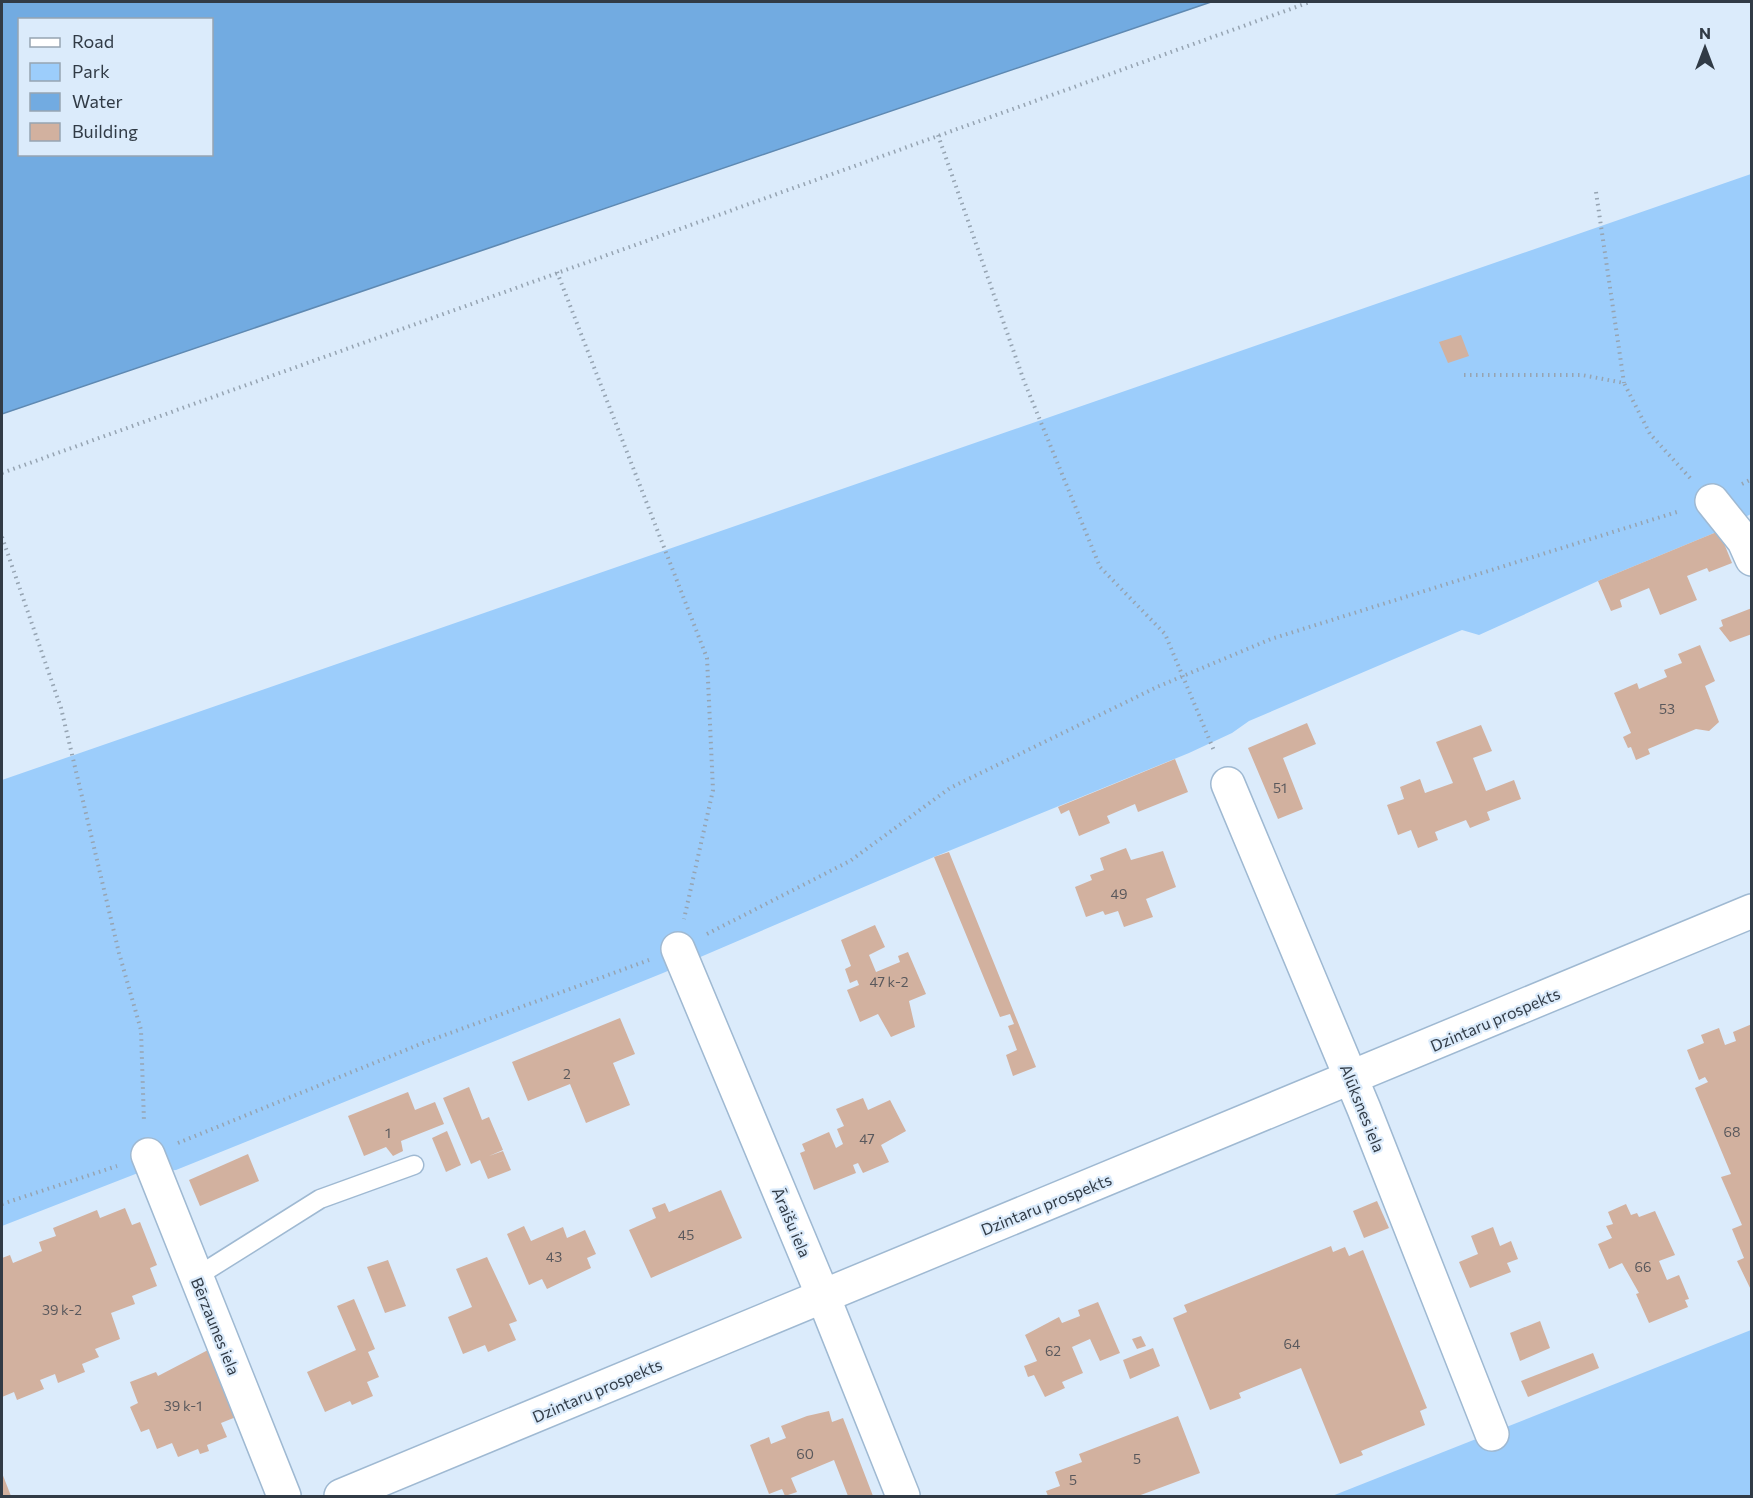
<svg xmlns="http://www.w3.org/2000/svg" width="1753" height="1498" font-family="Commissioner,sans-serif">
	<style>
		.green { fill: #9ccdfb }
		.water { fill: #72abe1; stroke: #5e89b2; stroke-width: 1.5; fill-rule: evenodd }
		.building { fill: #d2b19f }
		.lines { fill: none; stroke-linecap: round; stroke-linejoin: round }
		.service-casing { stroke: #9fb9d2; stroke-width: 21 }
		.minor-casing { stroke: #9fb9d2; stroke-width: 36 }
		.tertiary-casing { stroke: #9fb9d2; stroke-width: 36 }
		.path { stroke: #96a4b2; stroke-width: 4; stroke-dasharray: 1.5 4.5; stroke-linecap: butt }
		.service { stroke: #fff; stroke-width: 18 }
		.minor { stroke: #fff; stroke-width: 33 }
		.tertiary { stroke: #fff; stroke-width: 33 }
		.labels { text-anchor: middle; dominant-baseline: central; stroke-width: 4.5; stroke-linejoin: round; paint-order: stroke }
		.number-label { font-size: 14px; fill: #59585c }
		.street-label { font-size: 16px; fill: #313b46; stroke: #dbebfb }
	</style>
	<rect width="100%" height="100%" fill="#dbebfb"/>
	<g class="green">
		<path d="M 1751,174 L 1751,514 L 1719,531 L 1598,581 L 1479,635 L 1462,630 L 1249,721 L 1232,733 L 1189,753 L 934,857 L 663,973 L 176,1170 L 138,1173 L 2,1226 L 2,780 Z"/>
		<path d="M 1751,1330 L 1751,1496 L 1332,1496 Z"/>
	</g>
	<path class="water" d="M 2,2 L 1211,2 L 2,414 ZM 20,20 L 212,20 L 212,154 L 20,154 Z"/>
	<g class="building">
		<path d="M 1461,335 L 1469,356 L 1448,363 L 1439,342 Z"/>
		<path d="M 1719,531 L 1732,563 L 1709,572 L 1707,568 L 1687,576 L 1697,600 L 1660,615 L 1649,588 L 1620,600 L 1622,607 L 1611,611 L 1598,581 Z"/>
		<path d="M 1752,608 L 1752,634 L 1730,642 L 1719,628 L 1723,626 L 1721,620 Z"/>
		<path d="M 1700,645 L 1715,681 L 1705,686 L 1719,722 L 1709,731 L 1696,729 L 1648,749 L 1650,754 L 1636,760 L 1631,747 L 1628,748 L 1623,737 L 1631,733 L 1614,693 L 1637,683 L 1639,689 L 1667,677 L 1664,670 L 1682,663 L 1678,654 Z"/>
		<path d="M 1307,723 L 1316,744 L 1283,758 L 1303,809 L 1278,819 L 1248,748 Z"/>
		<path d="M 1481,725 L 1492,751 L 1473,758 L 1486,791 L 1514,780 L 1521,799 L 1487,812 L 1490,820 L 1470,828 L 1466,820 L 1435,832 L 1438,840 L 1418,848 L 1411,830 L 1398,835 L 1387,805 L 1404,799 L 1400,787 L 1420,779 L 1425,793 L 1453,783 L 1436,742 Z"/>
		<path d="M 1175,759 L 1188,792 L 1138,812 L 1135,804 L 1107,816 L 1110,823 L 1079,836 L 1069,810 L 1061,814 L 1058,807 Z"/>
		<path d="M 1126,848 L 1131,860 L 1163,851 L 1176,887 L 1146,899 L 1153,917 L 1124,927 L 1118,911 L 1105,915 L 1103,911 L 1086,917 L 1075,887 L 1092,880 L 1090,875 L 1104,870 L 1100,858 Z"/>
		<path d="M 949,852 L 1036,1067 L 1013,1076 L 1006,1055 L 1017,1050 L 1008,1026 L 1014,1024 L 1010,1014 L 1000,1017 L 934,857 Z"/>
		<path d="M 875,925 L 885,947 L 869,955 L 876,972 L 900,962 L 898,956 L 908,952 L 926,994 L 909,1001 L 915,1027 L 891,1037 L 878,1014 L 860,1022 L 847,990 L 859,985 L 857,980 L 850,983 L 845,969 L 851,966 L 841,940 Z"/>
		<path d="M 620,1018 L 635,1054 L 613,1063 L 630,1105 L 586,1123 L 570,1084 L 528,1101 L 512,1062 Z"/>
		<path d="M 1752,1024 L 1752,1292 L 1737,1261 L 1744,1258 L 1732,1229 L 1742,1225 L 1721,1177 L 1731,1174 L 1695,1088 L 1708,1082 L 1705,1077 L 1699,1080 L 1687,1050 L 1704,1043 L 1701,1035 L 1719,1028 L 1725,1045 L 1736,1041 L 1733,1032 Z"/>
		<path d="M 469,1087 L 482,1120 L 489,1117 L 503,1150 L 489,1156 L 503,1151 L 511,1170 L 488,1179 L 480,1160 L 471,1164 L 443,1098 Z"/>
		<path d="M 408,1092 L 415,1110 L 435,1102 L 444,1124 L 401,1141 L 403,1151 L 393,1156 L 386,1147 L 364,1156 L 348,1116 Z"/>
		<path d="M 863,1098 L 868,1110 L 890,1100 L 906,1131 L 881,1145 L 889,1162 L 863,1173 L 858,1163 L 853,1165 L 856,1173 L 814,1190 L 800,1153 L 805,1151 L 802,1144 L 829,1132 L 836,1148 L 843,1144 L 837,1129 L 844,1126 L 836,1109 Z"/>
		<path d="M 447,1131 L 461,1165 L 446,1172 L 432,1138 Z"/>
		<path d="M 248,1154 L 259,1181 L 200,1206 L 189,1180 Z"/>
		<path d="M 721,1190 L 742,1238 L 651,1278 L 629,1230 L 656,1218 L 652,1208 L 665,1203 L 669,1212 Z"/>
		<path d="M 1377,1201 L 1389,1228 L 1364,1238 L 1353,1211 Z"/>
		<path d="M 1626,1204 L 1631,1215 L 1637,1213 L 1639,1217 L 1655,1211 L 1675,1255 L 1659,1261 L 1667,1280 L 1679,1275 L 1689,1299 L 1685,1300 L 1688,1307 L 1649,1323 L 1636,1294 L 1639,1293 L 1622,1263 L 1609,1269 L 1598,1244 L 1612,1238 L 1606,1226 L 1613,1224 L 1608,1212 Z"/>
		<path d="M 125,1208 L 132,1225 L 140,1222 L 157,1265 L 150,1268 L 157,1286 L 132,1296 L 135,1304 L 111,1313 L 120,1339 L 95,1349 L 99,1357 L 82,1364 L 85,1372 L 58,1383 L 55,1374 L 40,1380 L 44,1389 L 17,1400 L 14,1392 L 2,1397 L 2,1258 L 10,1255 L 13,1263 L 42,1251 L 39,1242 L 56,1236 L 53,1228 L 97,1210 L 100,1218 Z"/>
		<path d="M 524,1226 L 531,1241 L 563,1227 L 567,1238 L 585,1230 L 596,1254 L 587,1258 L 591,1268 L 547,1289 L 542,1279 L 529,1285 L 507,1234 Z"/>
		<path d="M 1493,1227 L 1500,1246 L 1511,1241 L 1518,1259 L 1507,1263 L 1511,1272 L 1470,1288 L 1459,1262 L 1478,1254 L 1471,1236 Z"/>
		<path d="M 1331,1246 L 1333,1252 L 1345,1247 L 1349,1256 L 1363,1250 L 1427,1408 L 1420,1411 L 1425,1425 L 1361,1451 L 1363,1455 L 1340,1464 L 1301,1368 L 1239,1393 L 1241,1398 L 1210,1410 L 1173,1318 L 1187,1312 L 1184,1305 Z"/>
		<path d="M 487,1257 L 517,1321 L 509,1324 L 516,1340 L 488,1352 L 485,1345 L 463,1354 L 448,1317 L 472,1307 L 456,1269 Z"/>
		<path d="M 388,1260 L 406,1306 L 385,1313 L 367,1267 Z"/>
		<path d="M 354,1299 L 375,1349 L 368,1352 L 379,1377 L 367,1382 L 373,1396 L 352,1405 L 350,1401 L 325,1412 L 307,1372 L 356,1350 L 337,1306 Z"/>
		<path d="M 1098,1302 L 1120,1353 L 1100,1361 L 1090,1339 L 1072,1347 L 1083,1373 L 1062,1382 L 1065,1388 L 1045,1397 L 1034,1375 L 1028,1377 L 1024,1366 L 1037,1361 L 1025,1335 L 1059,1317 L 1062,1323 L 1080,1316 L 1078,1310 Z"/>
		<path d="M 1540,1321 L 1550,1348 L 1520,1361 L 1510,1333 Z"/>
		<path d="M 1141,1336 L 1146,1346 L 1137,1349 L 1132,1339 Z"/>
		<path d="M 1153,1348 L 1160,1366 L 1130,1379 L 1123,1360 Z"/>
		<path d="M 208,1350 L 236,1417 L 221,1423 L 227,1437 L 207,1445 L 209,1451 L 200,1454 L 198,1449 L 178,1457 L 172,1443 L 157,1449 L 149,1429 L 141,1432 L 130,1407 L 138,1403 L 130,1382 L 156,1372 L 158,1376 Z"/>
		<path d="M 1593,1353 L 1599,1368 L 1528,1397 L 1521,1381 Z"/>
		<path d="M 829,1411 L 832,1422 L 843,1418 L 873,1496 L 848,1496 L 834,1460 L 791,1478 L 797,1492 L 785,1496 L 782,1489 L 769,1494 L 750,1445 L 769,1437 L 771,1444 L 786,1438 L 781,1426 L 807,1416 Z"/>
		<path d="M 1178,1416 L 1200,1473 L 1138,1496 L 1048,1496 L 1046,1491 L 1060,1486 L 1055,1472 L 1082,1462 L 1079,1454 Z"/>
		<path d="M 2,1473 L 11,1496 L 2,1496 Z"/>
	</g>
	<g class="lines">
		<g class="service-casing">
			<path id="service" d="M 196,1277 L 320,1199 L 414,1165"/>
		</g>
		<g class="minor-casing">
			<g id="minor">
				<path d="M 1712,501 L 1744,541 L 1752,559"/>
				<path d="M 1228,784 L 1364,1109 L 1492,1434"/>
				<path d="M 678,949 L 823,1296 L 903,1496"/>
				<path d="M 148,1155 L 284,1496"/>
			</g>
		</g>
		<g class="tertiary-casing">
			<path id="tertiary" d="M 341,1496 L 1752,911"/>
		</g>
		<g class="path">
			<path d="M 938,135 L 1024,381 L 1100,567 L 1165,634 L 1215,753"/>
			<path d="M 1596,192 L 1624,383"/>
			<path d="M 557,272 L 707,658 L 713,790 L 684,919"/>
			<path d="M 1464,375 L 1582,375 L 1624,383 L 1650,434 L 1691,479"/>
			<path d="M 2,473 L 1310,2"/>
			<path d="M 1742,484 L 1752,479"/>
			<path d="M 2,537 L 61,708 L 119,953 L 141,1030 L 144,1122"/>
			<path d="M 707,934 L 850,861 L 950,788 L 1157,687 L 1271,639 L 1680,511"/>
			<path d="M 178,1143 L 423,1043 L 649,960"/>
			<path d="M 2,1204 L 117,1166"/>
		</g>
		<use href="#service" class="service"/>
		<use href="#minor" class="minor"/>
		<use href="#tertiary" class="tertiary"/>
	</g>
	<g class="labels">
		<g class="number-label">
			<text x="1667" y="708">53</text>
			<text x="1280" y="787">51</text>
			<text x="1119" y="893">49</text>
			<text x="889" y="981">47 k-2</text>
			<text x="567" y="1073">2</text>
			<text x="1732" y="1131">68</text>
			<text x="388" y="1132">1</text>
			<text x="867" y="1138">47</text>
			<text x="686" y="1234">45</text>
			<text x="554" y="1256">43</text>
			<text x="1643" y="1266">66</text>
			<text x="62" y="1309">39 k-2</text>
			<text x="1292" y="1343">64</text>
			<text x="1053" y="1350">62</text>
			<text x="183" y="1405">39 k-1</text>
			<text x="805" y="1453">60</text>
			<text x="1137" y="1458">5</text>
			<text x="1073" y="1479">5</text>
		</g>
		<g class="street-label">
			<text transform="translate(1495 1019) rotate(-23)">Dzintaru prospekts</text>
			<text transform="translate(1363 1108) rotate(68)">Alūksnes iela</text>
			<text transform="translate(1046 1204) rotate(-22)">Dzintaru prospekts</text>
			<text transform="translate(792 1222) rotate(67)">Āraišu iela</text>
			<text transform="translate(216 1326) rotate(68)">Bērzaunes iela</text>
			<text transform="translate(597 1390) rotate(-23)">Dzintaru prospekts</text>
		</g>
	</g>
	<rect width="1753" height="1498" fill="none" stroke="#313b46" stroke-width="6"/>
	<rect x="18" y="18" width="195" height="138" fill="#dbebfb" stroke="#97a5b3" stroke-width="1.5"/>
	<rect x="30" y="38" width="30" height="9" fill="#ffffff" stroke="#97a5b3" stroke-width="1.5"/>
	<text x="72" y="48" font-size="18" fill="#313b46">Road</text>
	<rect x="30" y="63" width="30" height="18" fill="#9ccdfb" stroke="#97a5b3" stroke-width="1.5"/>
	<text x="72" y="78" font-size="18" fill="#313b46">Park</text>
	<rect x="30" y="93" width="30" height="18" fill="#72abe1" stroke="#97a5b3" stroke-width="1.5"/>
	<text x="72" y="108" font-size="18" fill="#313b46">Water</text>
	<rect x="30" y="123" width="30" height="18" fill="#d2b19f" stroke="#97a5b3" stroke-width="1.5"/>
	<text x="72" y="138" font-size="18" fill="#313b46">Building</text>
	<g transform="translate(1705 48)" stroke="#dbebfb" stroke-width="4.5" paint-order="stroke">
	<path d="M0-4.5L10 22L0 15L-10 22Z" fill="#313b46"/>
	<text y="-9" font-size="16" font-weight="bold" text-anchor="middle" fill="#313b46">N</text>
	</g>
</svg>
